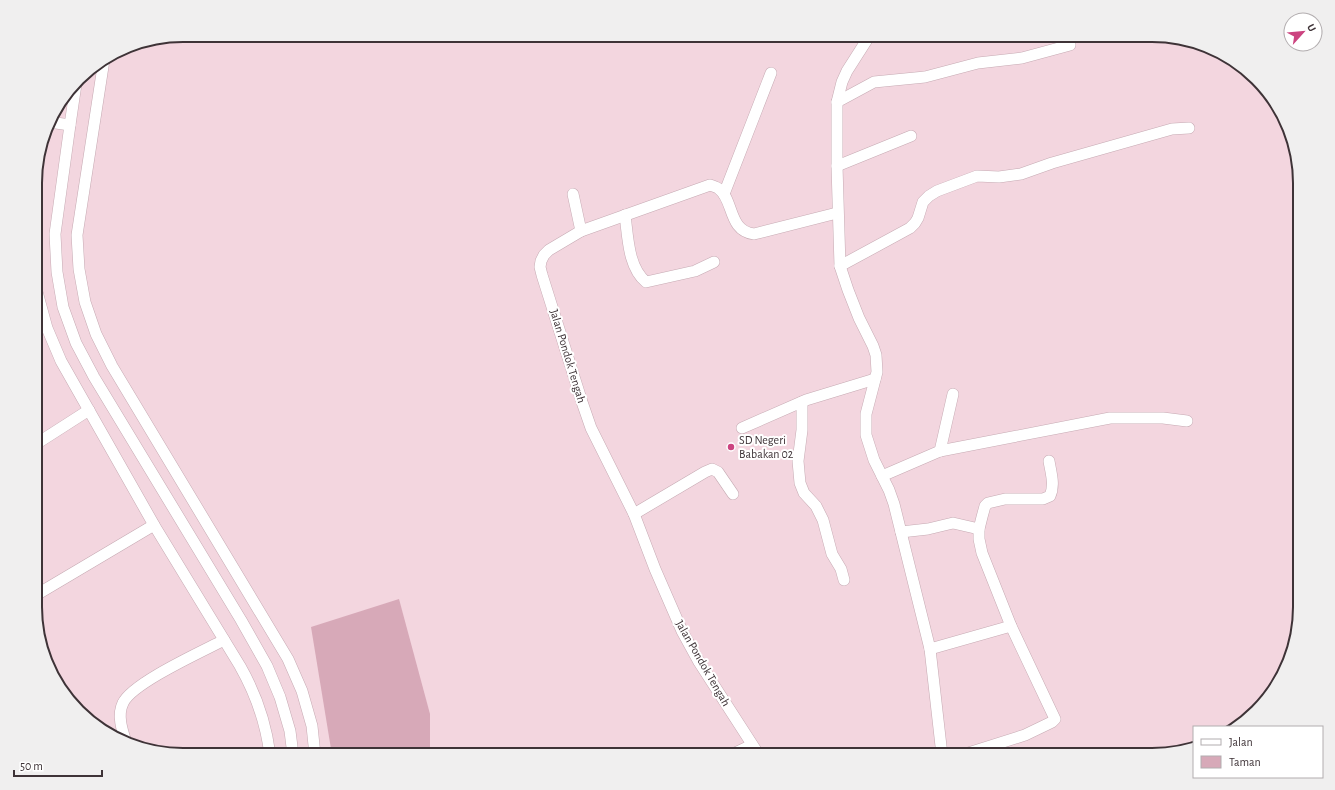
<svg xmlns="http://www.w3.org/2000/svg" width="1335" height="790" font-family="'Alegreya Sans',sans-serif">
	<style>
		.green { fill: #d7a9b8 }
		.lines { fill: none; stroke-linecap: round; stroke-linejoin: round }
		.minor-casing { stroke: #c6aab3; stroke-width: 12 }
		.minor { stroke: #fff; stroke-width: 11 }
		.poi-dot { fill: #cc4480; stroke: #fff; stroke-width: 1.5 }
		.labels { text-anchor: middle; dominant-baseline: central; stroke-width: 4; stroke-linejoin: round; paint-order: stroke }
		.street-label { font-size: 12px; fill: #3e3337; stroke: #fff }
		.poi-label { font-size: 12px; fill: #3e3337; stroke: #fff; text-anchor: start }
		.rim { fill: none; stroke: #3e3337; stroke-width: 2 }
	</style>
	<rect width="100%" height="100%" fill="#f3d6df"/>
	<path class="green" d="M 399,599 L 430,714 L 430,755 L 332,755 L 311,627 Z"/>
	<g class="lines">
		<g class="minor-casing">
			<g id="minor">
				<path d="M 870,35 L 847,71 L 842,82 L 837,102 L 837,166 L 840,266 L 848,290 L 859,318 L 873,346 L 876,355 L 877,372 L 866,414 L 866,435 L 874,460 L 889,490 L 894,504 L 930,649 L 942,755"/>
				<path d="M 104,60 L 77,235 L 79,269 L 85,302 L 96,334 L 112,366 L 288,659 L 302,691 L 312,726 L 315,755"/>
				<path d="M 76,84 L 70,125 L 55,234 L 57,272 L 63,307 L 76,343 L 94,377 L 241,620 L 267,666 L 280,697 L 290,731 L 293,755"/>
				<path d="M 837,102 L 874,82 L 925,77 L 978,63 L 1022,58 L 1070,45"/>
				<path d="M 49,122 L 70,125"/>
				<path d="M 837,166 L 911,136"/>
				<path d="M 573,194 L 581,231"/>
				<path d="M 724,194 L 771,73"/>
				<path d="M 625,215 C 628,237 628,267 646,282 L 695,271 L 714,262"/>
				<path d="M 840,266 L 910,228 L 915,223 L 918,218 L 923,202 L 929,196 L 937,191 L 977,176 L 999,177 L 1021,174 L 1052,163 L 1172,129 L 1189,128"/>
				<path d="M 36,288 L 47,328 L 61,361 L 154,525 L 240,666 C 256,694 266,723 270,755"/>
				<path d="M 802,402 L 802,430 L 798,461 L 800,483 L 804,493 L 816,506 L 823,520 L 832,554 L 841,569 L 844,580"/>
				<path d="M 742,428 L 806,400 L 875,379"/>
				<path d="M 36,444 L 89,410"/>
				<path d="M 940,451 L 953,394"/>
				<path d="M 882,476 L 940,451 L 1110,418 L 1163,418 L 1187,421"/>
				<path d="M 634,514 L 705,472 L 712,469 L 718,472 L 733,494"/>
				<path d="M 901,532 L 928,529 L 953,523 L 979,529"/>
				<path d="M 36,595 L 154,525"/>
				<path d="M 930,649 L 1011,626 L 982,553 L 979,539 L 979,529 L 982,517 L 985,506 L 988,503 L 1005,499 L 1043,499 L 1050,496 C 1055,485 1051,473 1049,461"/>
				<path d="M 126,742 C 122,730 117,715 123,703 C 132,683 203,651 224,640"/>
				<path d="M 731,755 L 752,745"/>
				<path d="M 759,755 L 699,662 L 682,631 L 655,569 L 634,514 L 591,428 L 582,402 L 542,275 L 540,267 L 541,261 L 544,255 L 549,250 L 581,231 L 710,185 C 713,186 717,187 719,189 C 734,200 728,231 754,234 L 837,213"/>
				<path d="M 962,755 L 1025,735 L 1052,722 L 1055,719 L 1011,626"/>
			</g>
		</g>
		<use href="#minor" class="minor"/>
	</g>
	<circle class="poi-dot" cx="731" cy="447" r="4"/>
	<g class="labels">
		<g class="street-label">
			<text transform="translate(568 356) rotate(73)">Jalan Pondok Tengah</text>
			<text transform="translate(703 663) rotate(60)">Jalan Pondok Tengah</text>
		</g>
		<g class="poi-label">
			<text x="739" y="440">SD Negeri<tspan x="739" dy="14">Babakan 02</tspan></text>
		</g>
	</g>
	<path d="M0 0H1335V790H0ZM183 42H1152A141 141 0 0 1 1293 183V607A141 141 0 0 1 1152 748H183A141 141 0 0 1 42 607V183A141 141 0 0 1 183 42Z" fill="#f0efef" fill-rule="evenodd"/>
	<path class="rim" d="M183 42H1152A141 141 0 0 1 1293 183V607A141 141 0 0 1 1152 748H183A141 141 0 0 1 42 607V183A141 141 0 0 1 183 42Z"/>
	<rect x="1193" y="726" width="130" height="52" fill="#ffffff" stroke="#b2adaf"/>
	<rect x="1201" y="739" width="20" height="6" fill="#ffffff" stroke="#b2adaf"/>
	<text x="1229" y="746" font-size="12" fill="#3e3337">Jalan</text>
	<rect x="1201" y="756" width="20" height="12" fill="#d7a9b8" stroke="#b2adaf"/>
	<text x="1229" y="766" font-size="12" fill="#3e3337">Taman</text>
	<g transform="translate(1303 32) rotate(63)"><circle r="19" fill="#ffffff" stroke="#b2adaf"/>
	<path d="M0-3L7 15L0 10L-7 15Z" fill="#cc4480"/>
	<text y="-6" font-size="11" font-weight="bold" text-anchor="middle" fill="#3e3337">U</text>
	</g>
	<path d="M14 770v6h88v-6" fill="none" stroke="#3e3337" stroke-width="2"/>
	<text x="20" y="770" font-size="12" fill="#3e3337" stroke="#ffffff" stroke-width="3" paint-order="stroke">50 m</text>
</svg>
